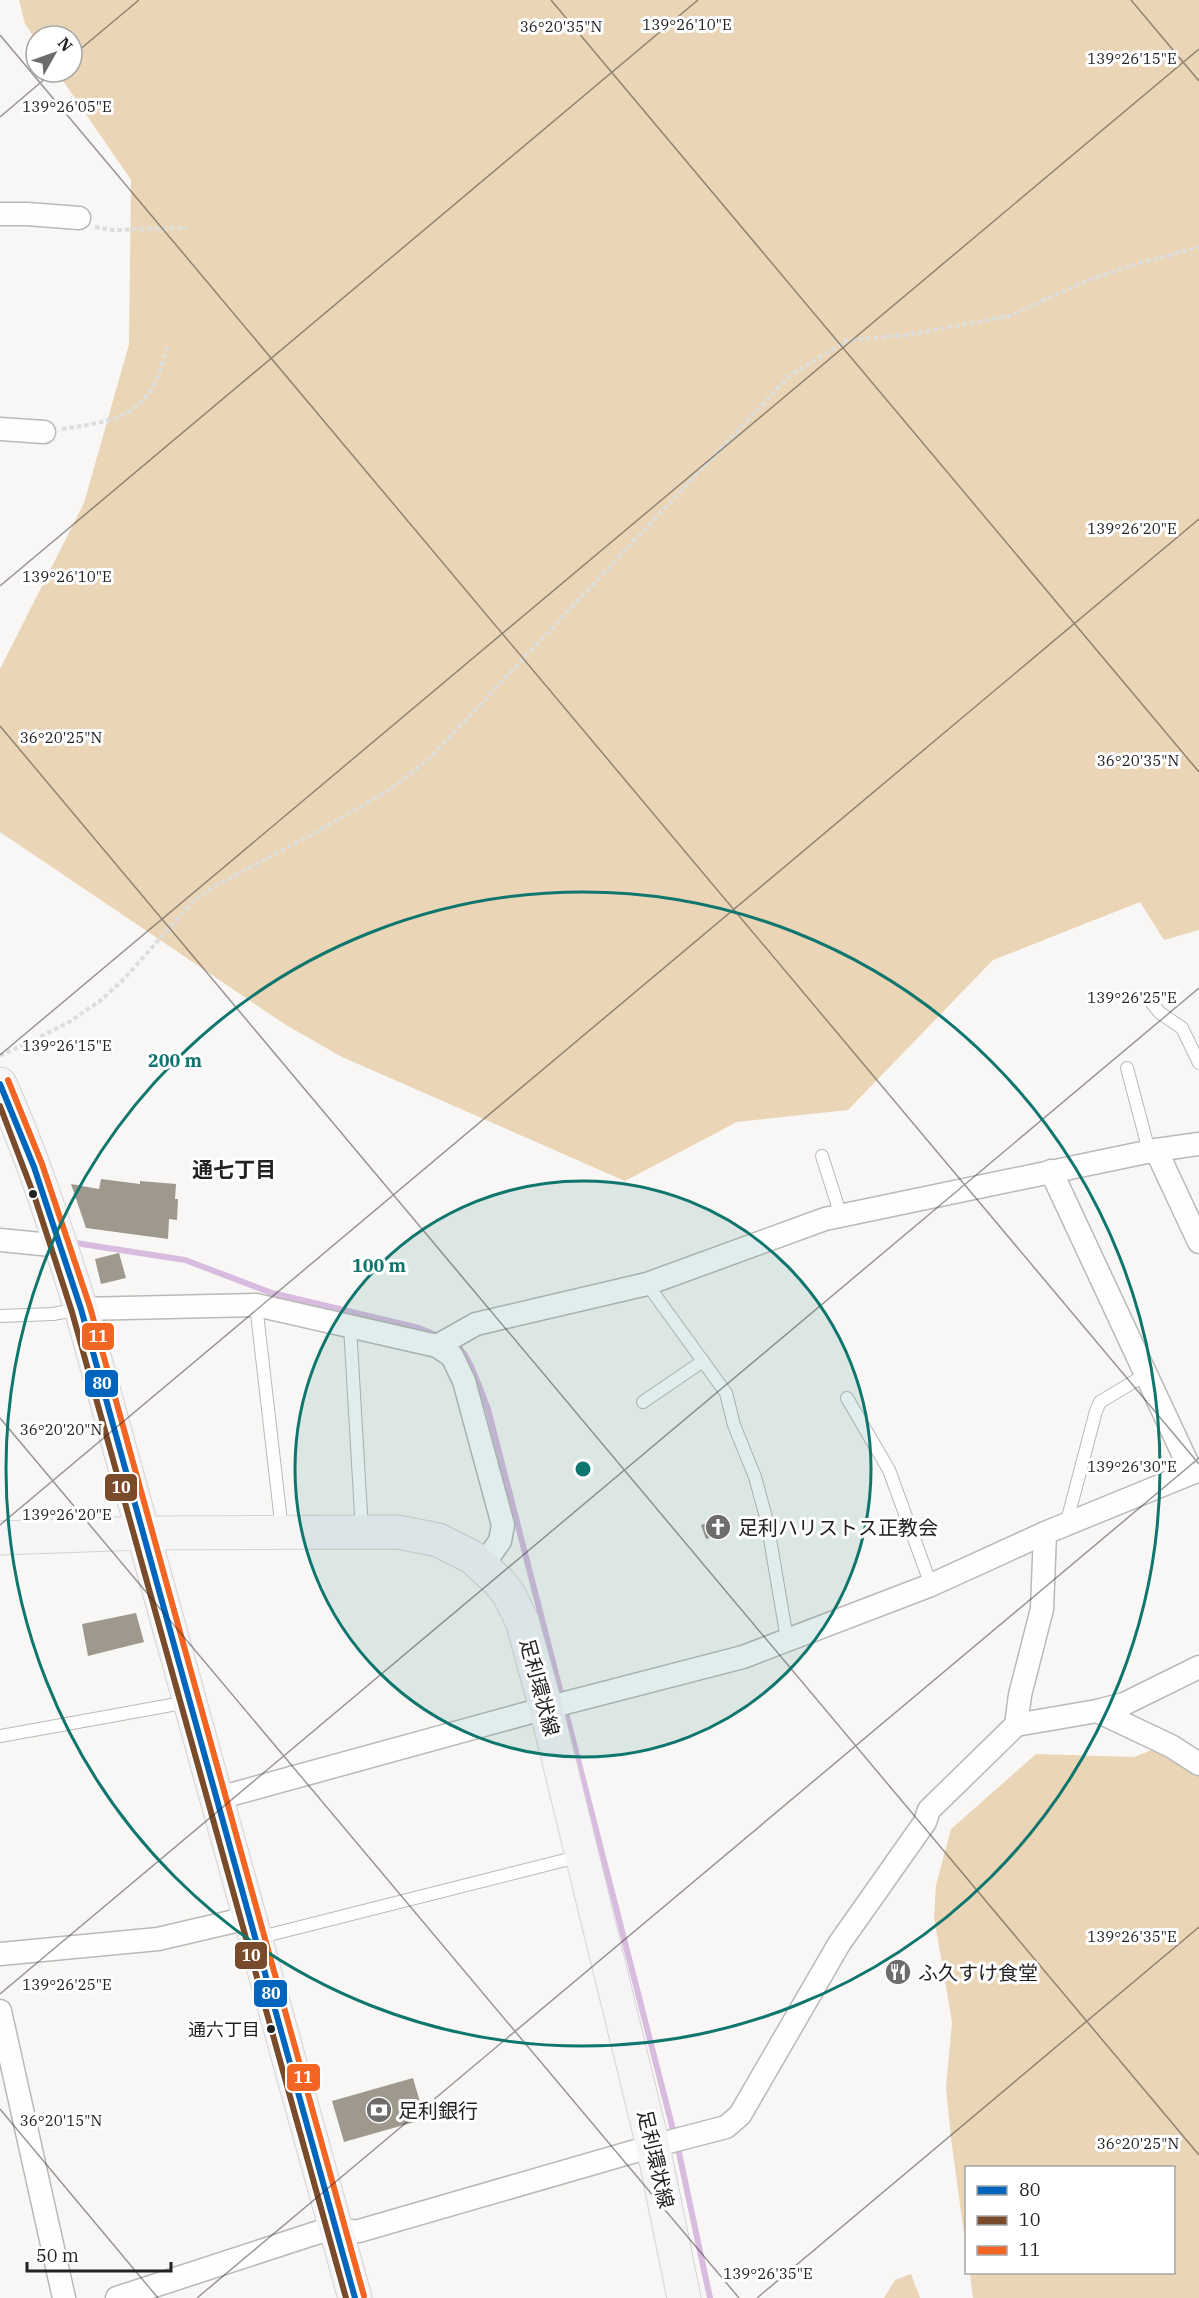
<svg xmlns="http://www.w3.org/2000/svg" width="1199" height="2298" font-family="'IBM Plex Serif','Noto Sans JP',serif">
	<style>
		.forest { fill: #ead6b6 }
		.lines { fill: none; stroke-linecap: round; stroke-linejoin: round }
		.stream { stroke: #d8bcdf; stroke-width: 6 }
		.building { fill: #9f988d }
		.lane-casing { stroke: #bbb9b7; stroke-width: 14 }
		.street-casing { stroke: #bbb9b7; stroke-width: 25 }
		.primary-casing { stroke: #d5d4d3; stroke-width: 35 }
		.path { stroke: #dddddc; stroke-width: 4; stroke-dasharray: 4.5 3; stroke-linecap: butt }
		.lane { stroke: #fefefe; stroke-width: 12 }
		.street { stroke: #fefefe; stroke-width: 22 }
		.primary { stroke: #f7f4f8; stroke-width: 33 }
		.bus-1-casing { stroke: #fff; stroke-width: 10 }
		.bus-2-casing { stroke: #fff; stroke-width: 10 }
		.bus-3-casing { stroke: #fff; stroke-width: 10 }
		.bus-1 { stroke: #0065bd; stroke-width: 6 }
		.bus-2 { stroke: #7a4b2a; stroke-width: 6 }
		.bus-3 { stroke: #f26522; stroke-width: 6 }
		.ticks { fill: none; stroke: #232221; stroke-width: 1.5; stroke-opacity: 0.45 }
		.ring { fill: none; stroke: #0f766e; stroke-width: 3 }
		.bus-dot { fill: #232221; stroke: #fff; stroke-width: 2 }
		.labels { text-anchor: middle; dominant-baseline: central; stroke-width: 6; stroke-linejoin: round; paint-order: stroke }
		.bus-label { font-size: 18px; fill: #232221; stroke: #fff; text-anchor: end }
		.poi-label { font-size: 20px; fill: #232221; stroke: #fff; text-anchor: start }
		.street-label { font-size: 20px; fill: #232221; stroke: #fff }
		.neighbourhood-label { font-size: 21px; font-weight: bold; fill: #232221; stroke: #fff }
		.ticks-label { font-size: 15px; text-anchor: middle; fill: #232221; stroke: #fff; stroke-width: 6; stroke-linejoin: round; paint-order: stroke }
		.centre { fill: #0f766e; stroke: #fff; stroke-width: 3 }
		.ring-label { font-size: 18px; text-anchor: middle; font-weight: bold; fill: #0f766e; stroke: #fff; stroke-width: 6; stroke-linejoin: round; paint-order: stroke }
		.line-badge { stroke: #fff; stroke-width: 2 }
		.badge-label { font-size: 16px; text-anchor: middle; font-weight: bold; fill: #fff }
	</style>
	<rect width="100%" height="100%" fill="#f9f7f5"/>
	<g class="forest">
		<path d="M 19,0 L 1199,0 L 1199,930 L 1164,940 L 1140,902 L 993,960 L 848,1110 L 737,1122 L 625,1181 L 342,1057 L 286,1025 L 0,832 L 0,669 L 84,503 L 129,344 L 131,180 L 57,72 L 72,72 L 72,36 L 36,36 L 36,40 L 25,24 Z"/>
		<path d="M 1167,1744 L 1199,1763 L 1199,2298 L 973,2298 L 970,2273 L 1174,2272 L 1174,2168 L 966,2168 L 966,2249 L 951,2138 L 946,2088 L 952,2022 L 934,1917 L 936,1885 L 951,1829 L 1036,1754 L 1134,1757 Z"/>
		<path d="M 911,2274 L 920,2298 L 884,2298 L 895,2280 Z"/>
	</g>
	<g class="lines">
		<g class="stream">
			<path d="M 69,1242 L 185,1260 L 272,1293 L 419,1328 L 436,1335"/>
			<path d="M 453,1343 C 469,1350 481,1393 488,1409 L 679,2153 L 710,2298"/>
		</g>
	</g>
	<g class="building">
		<path d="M 101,1179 L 140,1184 L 140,1181 L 176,1184 L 175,1199 L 178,1199 L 177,1220 L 169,1219 L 168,1239 L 86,1228 L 71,1184 L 99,1189 Z"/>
		<path d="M 119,1253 L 126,1278 L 101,1284 L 95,1259 Z"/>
		<path d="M 722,1518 L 726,1532 L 706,1539 L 701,1525 Z"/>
		<path d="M 136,1613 L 144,1642 L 88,1656 L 82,1624 Z"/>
		<path d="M 413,2078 L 425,2119 L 344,2142 L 332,2101 Z"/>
	</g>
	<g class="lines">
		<g class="lane-casing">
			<g id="lane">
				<path d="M 1147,997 L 1160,1013 L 1182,1028 L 1199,1063"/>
				<path d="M 1127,1068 L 1149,1151"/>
				<path d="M 822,1156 L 841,1216"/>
				<path d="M 647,1284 L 726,1393 L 734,1425 L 755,1477 L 767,1521 L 787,1639"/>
				<path d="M 256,1305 L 282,1530"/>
				<path d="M 0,1316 L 53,1314 L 80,1309"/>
				<path d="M 350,1326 L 362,1531"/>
				<path d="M 847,1398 L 889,1470 L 931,1585"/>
				<path d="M 643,1402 L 703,1361"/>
				<path d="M 1066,1525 L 1096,1411 L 1100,1402 L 1145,1375"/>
				<path d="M 0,1736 L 188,1702"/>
				<path d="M 257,1938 L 581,1856"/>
			</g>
		</g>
		<g class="street-casing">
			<g id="street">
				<path d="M 0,214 L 27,214 L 79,218"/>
				<path d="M 0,429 L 44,432"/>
				<path d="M 1156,1150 L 1199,1242"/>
				<path d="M 1051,1171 L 1192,1473"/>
				<path d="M 0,1240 L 61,1246"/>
				<path d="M 81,1309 L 256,1305 L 437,1346 L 452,1356 L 464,1381 L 503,1525 L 500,1541 L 483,1565"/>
				<path d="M 437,1346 L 476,1324 L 647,1284 L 825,1219 L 1156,1150 L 1199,1144"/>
				<path d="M 1097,1711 L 1171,1746 L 1199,1764"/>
				<path d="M 1016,1725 L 1020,1695 L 1042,1609 L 1045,1533"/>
				<path d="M 215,1799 L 546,1708 L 743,1657 L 931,1585 L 1045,1533 L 1199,1470"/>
				<path d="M 0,1954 L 158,1939 L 248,1918"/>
				<path d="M 0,2011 L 64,2298"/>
				<path d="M 117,2298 L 319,2232 L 359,2231 L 653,2146 L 726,2127 L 740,2115 L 839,1944 L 925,1822 L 929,1810 L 1016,1725 L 1097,1711 L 1124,1704 L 1199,1667"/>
			</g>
		</g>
		<g class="primary-casing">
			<g id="primary">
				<path d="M 0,1084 C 33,1156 57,1233 81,1309 L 355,2298"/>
				<path d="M 0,1538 L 143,1533 L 398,1532 L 438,1540 L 472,1557 L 499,1582 L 508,1593 L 522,1621 L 546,1708 L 653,2146 L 684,2298"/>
			</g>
		</g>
		<g class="path">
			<path d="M 95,227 L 113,230 L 187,228"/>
			<path d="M 62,429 C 98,423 135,421 154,385 C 160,373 164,358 168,345"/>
			<path d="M 0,1056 L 66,1024 L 100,1001 L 125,978 L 193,901 L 215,886 L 322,829 L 389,790 L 429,759 L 789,376 L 848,340 L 906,335 L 1009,316 L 1084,282 L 1126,267 L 1199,247"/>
		</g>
		<use href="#lane" class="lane"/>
		<use href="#street" class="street"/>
		<use href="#primary" class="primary"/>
		<g class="bus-1-casing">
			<path id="bus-1" d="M 0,1084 L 34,1167 L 81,1309 L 355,2298"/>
		</g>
		<g class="bus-2-casing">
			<path id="bus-2" d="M 0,1106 L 35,1198 L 72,1312 L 346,2298"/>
		</g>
		<g class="bus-3-casing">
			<path id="bus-3" d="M 8,1080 L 42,1164 L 90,1307 L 364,2296"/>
		</g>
		<use href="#bus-1" class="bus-1"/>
		<use href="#bus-2" class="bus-2"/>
		<use href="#bus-3" class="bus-3"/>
	</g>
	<path class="ticks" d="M 551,0 L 1199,772M 1131,0 L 1199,81M 0,35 L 1199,1464M 72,56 L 139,0M 0,117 L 53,72M 0,586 L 698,0M 0,726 L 1199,2155M 0,1055 L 1199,49M 0,1418 L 739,2298M 0,1525 L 1199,519M 0,1994 L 1199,988M 0,2109 L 158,2298M 197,2298 L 1199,1458M 757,2298 L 1199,1927"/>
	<circle cx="583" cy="1469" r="288" fill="#0f766e" fill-opacity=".12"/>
	<g class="ring">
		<circle cx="583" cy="1469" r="288"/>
		<circle cx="583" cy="1469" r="577"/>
	</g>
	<defs>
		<g id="church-disc" transform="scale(1.35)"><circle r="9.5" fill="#6e6d6b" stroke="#fff"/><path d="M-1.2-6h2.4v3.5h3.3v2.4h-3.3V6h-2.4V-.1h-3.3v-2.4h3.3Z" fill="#fff"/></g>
		<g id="restaurant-disc" transform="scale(1.35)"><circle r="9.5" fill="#6e6d6b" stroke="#fff"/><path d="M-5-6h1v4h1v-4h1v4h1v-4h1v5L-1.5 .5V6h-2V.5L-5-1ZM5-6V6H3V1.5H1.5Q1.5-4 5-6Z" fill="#fff"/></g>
		<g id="bank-disc" transform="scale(1.35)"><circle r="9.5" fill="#6e6d6b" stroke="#fff"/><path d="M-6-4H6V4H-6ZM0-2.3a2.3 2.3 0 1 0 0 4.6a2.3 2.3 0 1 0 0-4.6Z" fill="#fff"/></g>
	</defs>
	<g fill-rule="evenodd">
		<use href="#church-disc" x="718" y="1527"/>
		<use href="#restaurant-disc" x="898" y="1972"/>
		<use href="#bank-disc" x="379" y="2110"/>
	</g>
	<g class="bus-dot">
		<circle cx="33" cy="1194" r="5"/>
		<circle cx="271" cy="2029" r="5"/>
	</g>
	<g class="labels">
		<g class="bus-label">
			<text x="260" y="2029">通六丁目</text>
		</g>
		<g class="poi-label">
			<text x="738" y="1527">足利ハリストス正教会</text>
			<text x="918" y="1972">ふ久すけ食堂</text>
			<text x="398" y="2110">足利銀行</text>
		</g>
		<g class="street-label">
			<text transform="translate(540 1687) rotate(75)">足利環状線</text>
			<text transform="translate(656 2159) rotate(77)">足利環状線</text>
		</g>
		<g class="neighbourhood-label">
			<text x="234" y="1169">通七丁目</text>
		</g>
	</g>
	<g class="ticks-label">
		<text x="687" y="30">139°26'10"E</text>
		<text x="561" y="32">36°20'35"N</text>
		<text x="1132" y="64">139°26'15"E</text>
		<text x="67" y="112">139°26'05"E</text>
		<text x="1132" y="534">139°26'20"E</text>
		<text x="67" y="582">139°26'10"E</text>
		<text x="61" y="743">36°20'25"N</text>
		<text x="1138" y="766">36°20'35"N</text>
		<text x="1132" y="1003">139°26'25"E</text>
		<text x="67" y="1051">139°26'15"E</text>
		<text x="61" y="1435">36°20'20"N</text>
		<text x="1132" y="1472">139°26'30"E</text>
		<text x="67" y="1520">139°26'20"E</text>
		<text x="1132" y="1942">139°26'35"E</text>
		<text x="67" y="1990">139°26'25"E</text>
		<text x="61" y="2126">36°20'15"N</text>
		<text x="1138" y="2149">36°20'25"N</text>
		<text x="768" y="2279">139°26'35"E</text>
	</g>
	<circle cx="583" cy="1469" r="9" class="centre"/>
	<g class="ring-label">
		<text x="175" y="1067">200 m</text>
		<text x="379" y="1272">100 m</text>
	</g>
	<g class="line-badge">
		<rect x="81" y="1322" width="34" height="29" rx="6" fill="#f26522"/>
		<rect x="84" y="1369" width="35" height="29" rx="6" fill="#0065bd"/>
		<rect x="104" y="1473" width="34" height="29" rx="6" fill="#7a4b2a"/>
		<rect x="234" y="1941" width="34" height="29" rx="6" fill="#7a4b2a"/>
		<rect x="253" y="1979" width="35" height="29" rx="6" fill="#0065bd"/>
		<rect x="286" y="2063" width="35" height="29" rx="6" fill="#f26522"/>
	</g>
	<g class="badge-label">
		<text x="98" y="1342">11</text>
		<text x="102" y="1389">80</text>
		<text x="121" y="1493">10</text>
		<text x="251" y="1961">10</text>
		<text x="271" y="1999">80</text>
		<text x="303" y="2083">11</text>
	</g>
	<rect x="965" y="2166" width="210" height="108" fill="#ffffff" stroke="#a7a7a6" stroke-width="1.5"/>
	<rect x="977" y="2186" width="30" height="9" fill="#0065bd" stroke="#a7a7a6" stroke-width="1.5"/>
	<text x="1019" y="2196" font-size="18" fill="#232221">80</text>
	<rect x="977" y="2216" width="30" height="9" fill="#7a4b2a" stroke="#a7a7a6" stroke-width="1.5"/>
	<text x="1019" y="2226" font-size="18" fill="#232221">10</text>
	<rect x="977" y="2246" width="30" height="9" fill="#f26522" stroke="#a7a7a6" stroke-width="1.5"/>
	<text x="1019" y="2256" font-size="18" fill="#232221">11</text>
	<g transform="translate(54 54) rotate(50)"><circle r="28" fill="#ffffff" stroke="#a7a7a6" stroke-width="1.5"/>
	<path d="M0-4.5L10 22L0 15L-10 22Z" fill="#6e6d6b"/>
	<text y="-9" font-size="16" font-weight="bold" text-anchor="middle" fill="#232221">N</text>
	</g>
	<path d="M27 2262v9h144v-9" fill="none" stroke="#232221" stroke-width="3"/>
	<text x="36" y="2262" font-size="18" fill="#232221" stroke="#ffffff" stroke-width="4.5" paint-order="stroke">50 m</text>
</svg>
